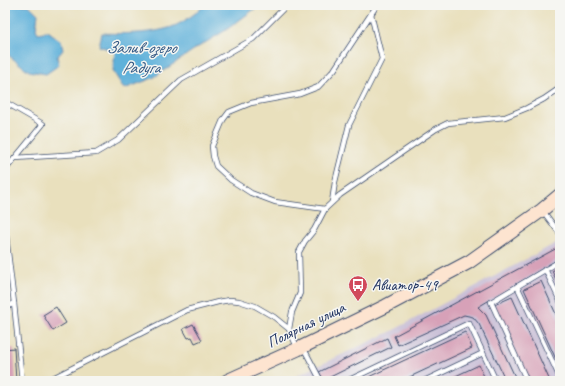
<svg xmlns="http://www.w3.org/2000/svg" width="565" height="386" font-family="Caveat,sans-serif">
	<style>
		.industrial { fill: #c9bfd7 }
		.water { fill: #5fb1da; stroke: #3d709c }
		.building { fill: #d7a1b8 }
		.lines { fill: none; stroke-linecap: round; stroke-linejoin: round }
		.lane-casing { stroke: #3a4a6c; stroke-width: 6 }
		.secondary-casing { stroke: #3a4a6c; stroke-width: 15 }
		.lane { stroke: #fff; stroke-width: 4.5 }
		.secondary { stroke: #fde4d0; stroke-width: 13 }
		.labels { text-anchor: middle; dominant-baseline: central; stroke-width: 3; stroke-linejoin: round; paint-order: stroke }
		.poi-label { font-size: 16px; fill: #1b2f5e; stroke: #f6f6f2; text-anchor: start }
		.street-label { font-size: 16px; fill: #1b2f5e; stroke: #f6f6f2 }
		.water-label { font-size: 17px; font-style: italic; fill: #2f5683; stroke: #f6f6f2 }
	</style>
	<rect width="100%" height="100%" fill="#f6f6f2"/>
	<filter id="ink" filterUnits="userSpaceOnUse"><feTurbulence type="fractalNoise" baseFrequency=".025" numOctaves="2"/><feDisplacementMap in="SourceGraphic" scale="8" xChannelSelector="R" yChannelSelector="G"/><feConvolveMatrix kernelMatrix="1 2 1 2 8 2 1 2 1" color-interpolation-filters="sRGB"/></filter>
	<filter id="wash" filterUnits="userSpaceOnUse"><feTurbulence type="fractalNoise" baseFrequency=".012" numOctaves="4" result="noise"/><feDisplacementMap in="SourceGraphic" scale="16" xChannelSelector="R" yChannelSelector="G"/><feGaussianBlur stdDeviation="0.9" result="paint"/><feColorMatrix in="noise" values="0 0 0 0 0 0 0 0 0 0 0 0 0 0 0 0 0 1.4 0 .05"/><feComposite in="paint" operator="in"/></filter>
	<g filter="url(#wash)">
		<rect width="100%" height="100%" fill="#e9e0bd"/>
		<path class="industrial" d="M 560,241 L 560,381 L 286,381 L 390,332 Z"/>
		<g class="water">
			<path d="M 5,5 L 29,5 L 38,14 L 36,29 L 38,33 L 48,31 L 61,41 L 63,50 L 57,57 L 59,65 L 46,74 L 29,71 L 8,55 L 5,50 Z"/>
			<path d="M 205,5 L 260,5 L 226,30 L 195,49 L 153,78 L 124,89 L 113,71 L 115,51 L 99,46 L 102,33 C 122,34 145,34 165,29 C 179,26 194,15 205,5 Z"/>
		</g>
		<g id="blocks">
			<g class="building">
				<path d="M 559,247 L 560,249 L 560,258 L 478,307 L 486,315 L 517,381 L 506,381 L 479,324 L 473,317 L 464,315 L 398,345 L 394,336 Z"/>
				<path d="M 560,267 L 560,288 L 552,271 Z"/>
				<path d="M 541,281 L 560,323 L 560,368 L 524,289 Z"/>
				<path d="M 512,297 L 550,381 L 529,381 L 494,305 Z"/>
				<path d="M 56,307 L 66,323 L 53,331 L 43,315 Z"/>
				<path d="M 193,324 L 202,340 L 195,343 L 192,337 L 188,338 L 183,329 Z"/>
				<path d="M 465,332 L 472,348 L 401,381 L 360,381 Z"/>
				<path d="M 387,338 L 391,347 L 324,380 L 319,372 Z"/>
				<path d="M 14,348 L 16,381 L 5,381 L 5,349 Z"/>
				<path d="M 479,365 L 486,381 L 445,381 Z"/>
			</g>
		</g>
	</g>
	<g filter="url(#ink)">
		<use href="#blocks" fill-opacity="0" stroke="#3a4a6c" stroke-width="1"/>
		<g class="lines">
			<g class="lane-casing">
				<g id="lane">
					<path d="M 5,102 L 43,124 L 5,170"/>
					<path d="M 15,158 L 96,153 L 118,140 L 181,80 L 253,39 L 287,5"/>
					<path d="M 332,202 L 335,182 L 349,125 L 382,59 L 371,14"/>
					<path d="M 325,209 L 275,202 L 251,193 L 231,180 L 216,166 L 213,156 L 212,146 L 223,120 L 229,112 L 251,103 L 300,94 L 318,87 L 334,70 L 377,5"/>
					<path d="M 543,211 L 560,234"/>
					<path d="M 5,227 L 14,303 L 22,381"/>
					<path d="M 545,269 L 560,301"/>
					<path d="M 517,286 L 560,378"/>
					<path d="M 5,309 L 14,303"/>
					<path d="M 297,347 L 289,329 L 292,312 L 300,293 L 299,252 L 305,241 L 314,230 L 325,209 L 340,195 L 436,129 L 448,123 L 505,117 L 527,108 L 544,99 L 560,88"/>
					<path d="M 303,347 L 321,381"/>
					<path d="M 47,381 L 187,310 L 218,302 L 230,300 L 239,301 L 255,306 L 274,317 L 289,329"/>
					<path d="M 347,381 L 469,323 L 496,381"/>
					<path d="M 424,381 L 483,353"/>
					<path d="M 527,381 L 491,302 L 560,261"/>
				</g>
			</g>
			<g class="secondary-casing">
				<path id="secondary" d="M 227,381 L 298,349 L 386,306 L 469,262 L 542,210 L 560,195"/>
			</g>
			<use href="#lane" class="lane"/>
			<use href="#secondary" class="secondary"/>
		</g>
	</g>
	<defs>
		<g id="bus-pin" transform="scale(1)"><path d="M0 17L-7.5 6A9.5 9.5 0 1 1 7.5 6Z" fill="#d1495b" stroke="#f6f6f2"/><path d="M-5-6H5V4H4V6H2V4H-2V6H-4V4H-5ZM-3.5-4V0h7V-4ZM-3.5 1.2v1.5H-2V1.2ZM2 1.2v1.5H3.5V1.2Z" fill="#fff"/></g>
	</defs>
	<g fill-rule="evenodd">
		<use href="#bus-pin" x="358" y="285"/>
	</g>
	<g class="labels">
		<g class="poi-label">
			<text x="372" y="285">Авиатор-49</text>
		</g>
		<g class="street-label">
			<text transform="translate(306 325) rotate(-26)">Полярная улица</text>
		</g>
		<g class="water-label">
			<text x="141" y="47">Залив-озеро<tspan x="141" dy="20">Радуга</tspan></text>
		</g>
	</g>
	<rect width="565" height="386" fill="none" stroke="#f6f6f2" stroke-width="20"/>
</svg>
